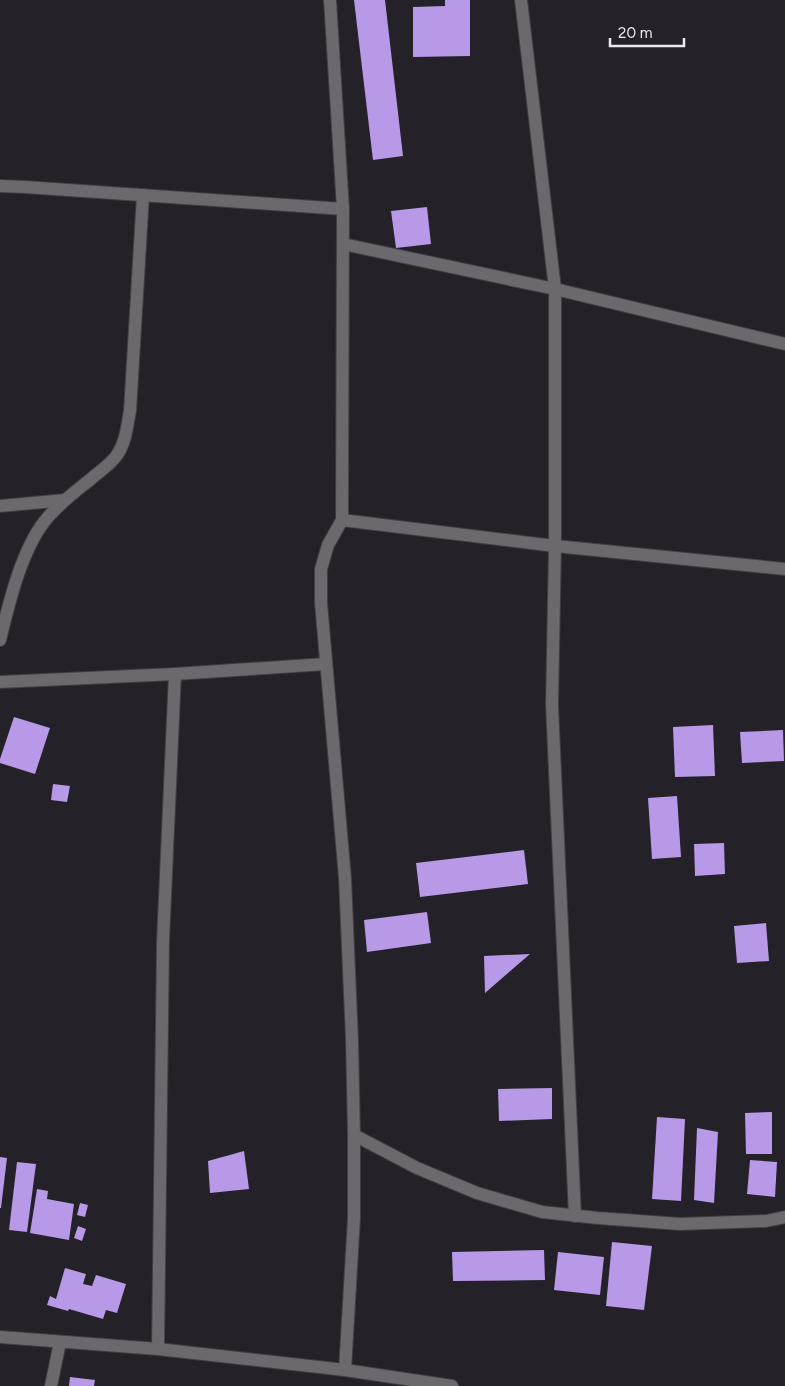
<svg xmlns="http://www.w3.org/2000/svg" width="785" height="1386" font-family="Figtree,sans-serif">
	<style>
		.building { fill: #b799e7 }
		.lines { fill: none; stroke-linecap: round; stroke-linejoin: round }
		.minor-casing { stroke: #403d44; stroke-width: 14 }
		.minor { stroke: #6b696d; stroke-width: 12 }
	</style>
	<rect width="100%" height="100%" fill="#242128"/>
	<g class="building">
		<path d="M 354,0 L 385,0 L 403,156 L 373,160 Z"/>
		<path d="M 445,0 L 470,0 L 470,56 L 413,57 L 413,7 L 445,6 Z"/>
		<path d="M 427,207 L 431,244 L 396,248 L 391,211 Z"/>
		<path d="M 14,717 L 50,728 L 35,774 L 0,763 L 0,759 Z"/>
		<path d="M 713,725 L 715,776 L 675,777 L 673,727 Z"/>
		<path d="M 783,730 L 784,761 L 742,763 L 740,732 Z"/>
		<path d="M 53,784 L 70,786 L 67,802 L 51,800 Z"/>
		<path d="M 677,796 L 681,857 L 652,859 L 648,798 Z"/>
		<path d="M 724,843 L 725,874 L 695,876 L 694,844 Z"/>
		<path d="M 524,850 L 528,884 L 420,897 L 416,863 Z"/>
		<path d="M 427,912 L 431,943 L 367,952 L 364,920 Z"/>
		<path d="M 766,923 L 769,961 L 737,963 L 734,926 Z"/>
		<path d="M 530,954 L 485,993 L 484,956 Z"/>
		<path d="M 552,1088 L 552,1119 L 499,1121 L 498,1089 Z"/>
		<path d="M 772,1112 L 772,1154 L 746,1154 L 745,1113 Z"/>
		<path d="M 657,1117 L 685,1119 L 681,1201 L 652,1199 Z"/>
		<path d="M 697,1128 L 718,1132 L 714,1203 L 694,1200 Z"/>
		<path d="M 244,1151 L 249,1189 L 210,1193 L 208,1161 Z"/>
		<path d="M 0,1157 L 7,1158 L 1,1208 L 0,1208 Z"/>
		<path d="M 750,1160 L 777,1162 L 775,1197 L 747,1194 Z"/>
		<path d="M 17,1162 L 36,1164 L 27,1232 L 9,1230 Z"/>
		<path d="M 37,1189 L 48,1191 L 47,1199 L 74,1204 L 69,1240 L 30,1233 Z"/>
		<path d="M 80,1203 L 88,1205 L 85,1217 L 77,1215 Z"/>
		<path d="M 78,1226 L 86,1229 L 82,1241 L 74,1238 Z"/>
		<path d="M 612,1242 L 652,1246 L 644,1310 L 606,1306 Z"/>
		<path d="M 544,1250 L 545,1280 L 453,1281 L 452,1252 Z"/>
		<path d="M 558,1252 L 604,1257 L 600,1295 L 554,1290 Z"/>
		<path d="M 65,1268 L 86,1274 L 83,1284 L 92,1286 L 96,1275 L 126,1284 L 117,1313 L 106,1310 L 103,1319 L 69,1309 L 68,1311 L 47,1305 L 50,1296 L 56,1299 Z"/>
		<path d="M 70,1377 L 95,1380 L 94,1386 L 69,1386 Z"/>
	</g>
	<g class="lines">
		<g class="minor-casing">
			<g id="minor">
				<path d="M 330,0 L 343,209 L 342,520 L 328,545 L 321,569 L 321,603 L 345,878 L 352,1040 L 354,1135 L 354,1218 L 345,1370"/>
				<path d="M 521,0 L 555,289 L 555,546 L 552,705 L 575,1216"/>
				<path d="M 0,186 L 25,187 L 343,209"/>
				<path d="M 343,244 L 555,289 L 785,344"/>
				<path d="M 0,506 L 65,500"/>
				<path d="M 342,520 L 555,546 L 785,569"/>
				<path d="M 0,640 C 9,603 21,552 44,522 C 57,505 75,492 92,478 C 100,471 111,464 117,455 C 126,442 127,426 130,411 L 143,195"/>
				<path d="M 0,682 L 175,674 L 326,664"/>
				<path d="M 354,1135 L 417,1168 L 477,1193 L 542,1212 L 598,1218 L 680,1224 L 766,1221 L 785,1217"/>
				<path d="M 0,1337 L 158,1349 L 345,1370 L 452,1386"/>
				<path d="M 158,1349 L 163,941 L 175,674"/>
				<path d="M 51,1386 L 60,1342"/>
			</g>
		</g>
		<use href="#minor" class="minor"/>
	</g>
	<path d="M610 38v8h74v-8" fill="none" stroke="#eceaef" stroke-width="2.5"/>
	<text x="618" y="38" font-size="15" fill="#eceaef" stroke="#242128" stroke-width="4" paint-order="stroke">20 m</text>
</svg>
